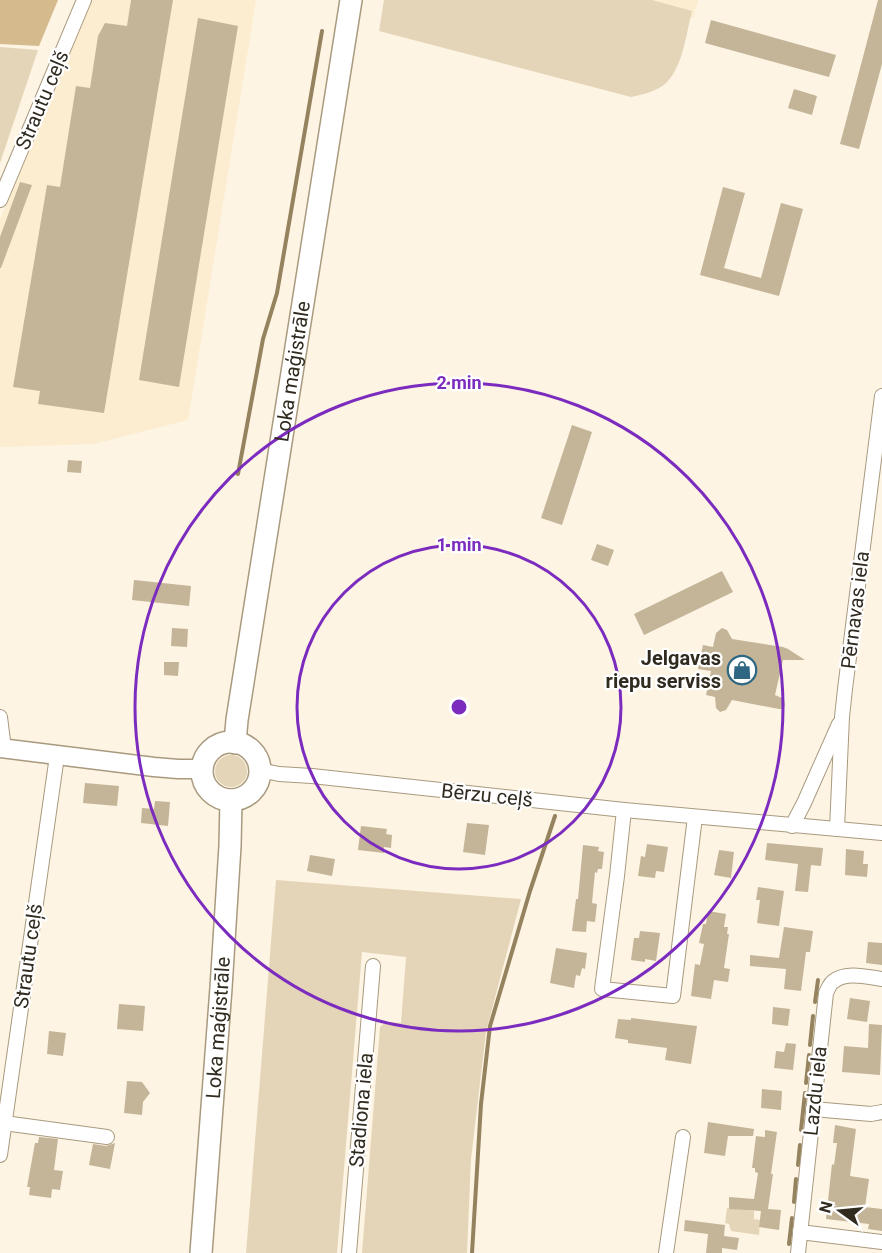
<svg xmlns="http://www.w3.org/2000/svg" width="882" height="1253" font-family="Roboto,sans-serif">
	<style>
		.built { fill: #fcecd0 }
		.green { fill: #e5d5b8 }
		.forest { fill: #d4ba8c }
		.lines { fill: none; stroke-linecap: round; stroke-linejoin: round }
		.stream { stroke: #95825e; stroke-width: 4 }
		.building { fill: #c4b599 }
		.street-casing { stroke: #a99a7f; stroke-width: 16 }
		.secondary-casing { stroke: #a99a7f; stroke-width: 21 }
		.primary-casing { stroke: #a99a7f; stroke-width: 24 }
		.street { stroke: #fff; stroke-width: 14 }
		.secondary { stroke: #fff; stroke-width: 18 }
		.primary { stroke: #fff; stroke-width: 21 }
		.ring { fill: none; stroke: #7b2cbf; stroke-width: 3 }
		.labels { text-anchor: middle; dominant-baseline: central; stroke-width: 4.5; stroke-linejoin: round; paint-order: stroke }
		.street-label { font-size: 20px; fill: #302a1f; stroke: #fff }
		.poi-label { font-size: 20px; font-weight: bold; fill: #302a1f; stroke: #fff; text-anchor: end }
		.centre { fill: #7b2cbf; stroke: #fff; stroke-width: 3 }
		.ring-label { font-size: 18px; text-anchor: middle; font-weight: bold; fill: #7b2cbf; stroke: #fff; stroke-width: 4.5; stroke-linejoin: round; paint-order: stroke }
	</style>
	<rect width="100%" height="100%" fill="#fdf4e3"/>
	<g class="built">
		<path d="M 91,0 L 256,0 L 188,420 L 94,444 L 0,447 L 0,220 Z"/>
		<path d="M 628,0 L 698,0 L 693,18 Z"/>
	</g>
	<g class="green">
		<path d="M 384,0 L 652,0 L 692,11 C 686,34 682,76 659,88 C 650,93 640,95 631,97 L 379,31 Z"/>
		<path d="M 0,47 L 38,50 L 0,163 Z"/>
		<circle cx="231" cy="771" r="16"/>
		<path d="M 276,880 L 521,899 L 486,1032 L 471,1159 L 467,1253 L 362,1253 L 380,1027 L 386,1022 L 401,1023 L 406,957 L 362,952 L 337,1253 L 246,1253 Z"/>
		<path d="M 727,1208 L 754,1211 L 754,1219 L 760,1220 L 759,1235 L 731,1231 L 729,1224 L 725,1223 Z"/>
	</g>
	<path class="forest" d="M 0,0 L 58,0 L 39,46 L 0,44 Z"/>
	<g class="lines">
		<g class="stream">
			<path d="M 238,474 L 263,339 L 277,293 L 322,31"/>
			<path d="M 815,1002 L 818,980"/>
			<path d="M 810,1045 L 813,1016"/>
			<path d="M 806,1083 L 809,1055"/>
			<path d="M 801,1130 L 805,1093"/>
			<path d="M 798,1165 L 800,1145"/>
			<path d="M 794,1202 L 796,1179"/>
			<path d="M 789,1244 L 792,1218"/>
			<path d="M 472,1253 L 481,1104 L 490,1026 L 530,891 L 555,816"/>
		</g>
	</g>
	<g class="building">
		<path d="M 131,0 L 173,0 L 104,413 L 38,404 L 40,391 L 13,387 L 47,185 L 60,187 L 76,86 L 90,88 L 98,36 L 105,23 L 127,26 Z"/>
		<path d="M 878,0 L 882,0 L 882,64 L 859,149 L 840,144 Z"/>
		<path d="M 198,18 L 238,26 L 179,387 L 139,380 Z"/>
		<path d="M 711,20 L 836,55 L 829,77 L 705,43 Z"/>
		<path d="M 794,89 L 817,96 L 812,115 L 788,108 Z"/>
		<path d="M 20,182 L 32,185 L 1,268 L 0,268 L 0,237 Z"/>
		<path d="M 723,187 L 745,193 L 724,268 L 761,278 L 781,203 L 803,209 L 779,296 L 700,275 Z"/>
		<path d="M 572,425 L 592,432 L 562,525 L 541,518 Z"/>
		<path d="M 68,460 L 82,461 L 81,473 L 67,472 Z"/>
		<path d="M 597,544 L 614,550 L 608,566 L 591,560 Z"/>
		<path d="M 722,571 L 733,592 L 644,635 L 634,614 Z"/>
		<path d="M 134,580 L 191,586 L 189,606 L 132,600 Z"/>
		<path d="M 172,628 L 188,629 L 187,647 L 171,646 Z"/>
		<path d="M 722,628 L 727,630 L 732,639 L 783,647 L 788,649 L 805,660 L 783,660 L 775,695 L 784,699 L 785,705 L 782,709 L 779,709 L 732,700 L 726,710 L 720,712 L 716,708 L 715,697 L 706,695 L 711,671 L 698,669 L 703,645 L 713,647 L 716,633 Z"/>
		<path d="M 164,662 L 179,662 L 178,676 L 164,675 Z"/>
		<path d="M 85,783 L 119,786 L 117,806 L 83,803 Z"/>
		<path d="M 155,801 L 170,802 L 168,826 L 141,823 L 142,808 L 154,809 Z"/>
		<path d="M 467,823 L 489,825 L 485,855 L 463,852 Z"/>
		<path d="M 361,826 L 387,829 L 386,834 L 392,835 L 391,848 L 384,847 L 384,853 L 358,850 Z"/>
		<path d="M 767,843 L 823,848 L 821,866 L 811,865 L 808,892 L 795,891 L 798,864 L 765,860 Z"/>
		<path d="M 647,844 L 668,847 L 664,872 L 656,871 L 655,878 L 638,876 L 641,856 L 645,857 Z"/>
		<path d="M 583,845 L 599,847 L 598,851 L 604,852 L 602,869 L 598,869 L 597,873 L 595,872 L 592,903 L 597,904 L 595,922 L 587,921 L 586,932 L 572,931 L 576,899 L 578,899 Z"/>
		<path d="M 846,849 L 864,851 L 863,864 L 868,864 L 867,877 L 845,875 Z"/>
		<path d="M 719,850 L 734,852 L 731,878 L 714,875 Z"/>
		<path d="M 310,855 L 335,859 L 332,876 L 307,871 Z"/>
		<path d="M 758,887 L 784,891 L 779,926 L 757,923 L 760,900 L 756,900 Z"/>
		<path d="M 708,911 L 726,914 L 724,927 L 728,927 L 727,934 L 729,934 L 724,968 L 730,969 L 728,982 L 714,980 L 711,999 L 691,996 L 695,964 L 700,965 L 704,944 L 699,943 L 703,924 L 706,924 Z"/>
		<path d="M 784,927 L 813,931 L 810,952 L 806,952 L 801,991 L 784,989 L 786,969 L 750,966 L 750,955 L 779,958 Z"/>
		<path d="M 640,931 L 660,933 L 656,961 L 645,959 L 645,962 L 631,960 L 634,938 L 639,938 Z"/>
		<path d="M 868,942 L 882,943 L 882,965 L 866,963 Z"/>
		<path d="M 556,948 L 587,953 L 585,969 L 582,968 L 580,976 L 576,975 L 574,988 L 550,983 Z"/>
		<path d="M 850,998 L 870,1001 L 867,1022 L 847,1019 Z"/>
		<path d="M 119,1004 L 145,1006 L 143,1031 L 117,1029 Z"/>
		<path d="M 773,1007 L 790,1009 L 788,1026 L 772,1024 Z"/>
		<path d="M 631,1018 L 697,1026 L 691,1064 L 665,1060 L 667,1048 L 628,1043 L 628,1040 L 615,1038 L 618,1019 L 631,1020 Z"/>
		<path d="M 869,1024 L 882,1025 L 880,1075 L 842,1072 L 844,1046 L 868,1048 Z"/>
		<path d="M 49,1031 L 66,1033 L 63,1056 L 47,1054 Z"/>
		<path d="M 786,1043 L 796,1044 L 793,1070 L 774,1068 L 776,1051 L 784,1052 Z"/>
		<path d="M 127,1081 L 142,1082 L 150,1093 L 143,1102 L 142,1115 L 124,1113 Z"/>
		<path d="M 762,1089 L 782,1091 L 781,1110 L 761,1108 Z"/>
		<path d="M 708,1122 L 754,1129 L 753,1136 L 728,1136 L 725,1156 L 704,1153 Z"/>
		<path d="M 835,1125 L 856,1129 L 850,1176 L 869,1179 L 865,1207 L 882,1209 L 882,1231 L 868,1229 L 869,1224 L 826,1219 L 832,1164 L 834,1165 L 837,1143 L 833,1143 Z"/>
		<path d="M 765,1130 L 777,1132 L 771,1174 L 773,1174 L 768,1209 L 781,1210 L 779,1230 L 759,1227 L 761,1211 L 729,1209 L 729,1197 L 754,1199 L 758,1173 L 755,1172 L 755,1168 L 752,1168 L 756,1136 L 765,1137 Z"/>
		<path d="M 39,1137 L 58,1139 L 54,1170 L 63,1171 L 60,1190 L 52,1189 L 51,1198 L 29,1195 L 30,1187 L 27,1187 L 35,1143 L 38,1143 Z"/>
		<path d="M 115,1143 L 110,1169 L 89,1165 L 93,1144 L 106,1146 Z"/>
		<path d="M 685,1220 L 725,1225 L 724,1236 L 739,1238 L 737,1250 L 722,1248 L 722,1253 L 706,1253 L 708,1234 L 684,1231 Z"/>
	</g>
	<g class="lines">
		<g class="street-casing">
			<g id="street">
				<path d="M 0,200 L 84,0"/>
				<path d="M 0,717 L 4,749"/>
				<path d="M 260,770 L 279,774 L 312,776 L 624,810 L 882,833"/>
				<path d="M 624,810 L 617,876 L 602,989 L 673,996 L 695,817"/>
				<path d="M 792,826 L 804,803 L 839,724"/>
				<path d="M 837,829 L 842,717 L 845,689 L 882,396"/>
				<path d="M 813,1109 L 871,1114 L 882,1112"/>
				<path d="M 4,1123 L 107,1137"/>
				<path d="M 0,1155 L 57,756"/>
				<path d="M 800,1232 L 882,1242"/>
				<path d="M 349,1253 L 373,966"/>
				<path d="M 666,1253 L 683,1137"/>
				<path d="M 798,1253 L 826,993 C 828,989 830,983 834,981 C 846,971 868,977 882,979"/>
			</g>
		</g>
		<g class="secondary-casing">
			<path id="secondary" d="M 0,748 L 154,767 L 178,769 L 202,769"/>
		</g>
		<g class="primary-casing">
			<g id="primary">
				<circle cx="231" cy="771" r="29"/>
				<path id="s1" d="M 235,743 L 237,720 L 351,0"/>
				<path id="s2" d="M 201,1253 L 221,988 L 230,846 L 231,800"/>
			</g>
		</g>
		<use href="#street" class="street"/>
		<use href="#secondary" class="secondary"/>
		<use href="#primary" class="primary"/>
	</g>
	<g class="ring">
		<circle cx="459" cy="707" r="162"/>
		<circle cx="459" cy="707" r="324"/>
	</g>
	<defs>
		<g id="shop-ring" transform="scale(1.5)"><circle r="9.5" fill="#fff" stroke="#2f6681" stroke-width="1.5"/><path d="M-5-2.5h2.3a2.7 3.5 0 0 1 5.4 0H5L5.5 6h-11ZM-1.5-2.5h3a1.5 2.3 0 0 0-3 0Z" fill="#2f6681"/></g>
	</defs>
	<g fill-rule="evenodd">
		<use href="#shop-ring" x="742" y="670"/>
	</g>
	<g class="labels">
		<g class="street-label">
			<text transform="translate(42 100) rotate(-67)">Strautu ceļš</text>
			<text stroke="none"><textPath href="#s1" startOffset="376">Loka maģistrāle</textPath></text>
			<text transform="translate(855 610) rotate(-83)">Pērnavas iela</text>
			<text transform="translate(487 795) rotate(6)">Bērzu ceļš</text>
			<text transform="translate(28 956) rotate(-82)">Strautu ceļš</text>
			<text stroke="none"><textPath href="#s2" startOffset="226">Loka maģistrāle</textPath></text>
			<text transform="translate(815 1091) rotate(-84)">Lazdu iela</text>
			<text transform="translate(361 1110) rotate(-85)">Stadiona iela</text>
		</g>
		<g class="poi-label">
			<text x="721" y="658">Jelgavas<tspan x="721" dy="23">riepu serviss</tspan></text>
		</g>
	</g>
	<circle cx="459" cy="707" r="9" class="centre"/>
	<g class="ring-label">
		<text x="459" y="389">2 min</text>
		<text x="459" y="551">1 min</text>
	</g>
	<g transform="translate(840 1211) rotate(285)" stroke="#ffffff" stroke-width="4.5" paint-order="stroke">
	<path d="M0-4.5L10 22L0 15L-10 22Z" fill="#302a1f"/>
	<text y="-9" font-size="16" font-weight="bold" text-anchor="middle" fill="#302a1f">N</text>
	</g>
</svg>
